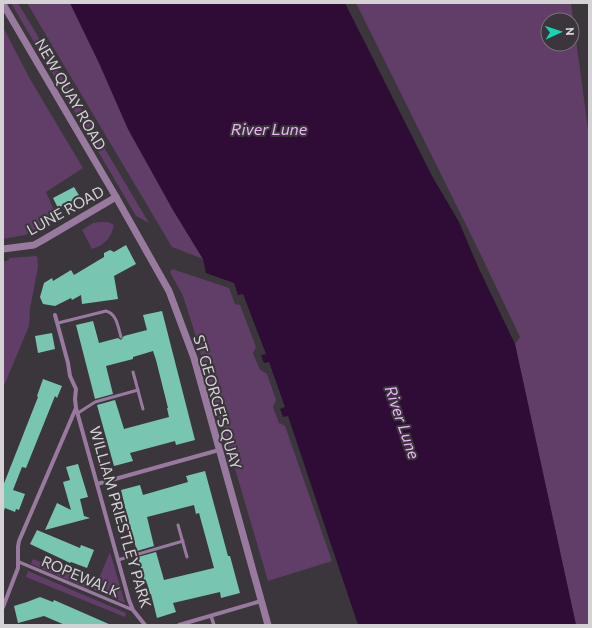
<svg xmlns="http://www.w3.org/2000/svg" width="592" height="628" font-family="Commissioner,sans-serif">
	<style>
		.green { fill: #603e67; fill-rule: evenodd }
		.water { fill: #2e0c35 }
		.building { fill: #78c6b1 }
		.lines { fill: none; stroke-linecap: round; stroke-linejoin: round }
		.service { stroke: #997a9f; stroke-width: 3 }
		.pedestrian { stroke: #997a9f; stroke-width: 3.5 }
		.minor { stroke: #997a9f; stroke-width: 4 }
		.tertiary { stroke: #997a9f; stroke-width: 7 }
		.labels { text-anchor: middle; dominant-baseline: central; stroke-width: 4; stroke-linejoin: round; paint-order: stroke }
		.street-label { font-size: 15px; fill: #d5d2d5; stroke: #3b363b }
		.water-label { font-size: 16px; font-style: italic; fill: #eeb3f9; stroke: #3b363b }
	</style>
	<rect width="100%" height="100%" fill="#3b363b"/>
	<g class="green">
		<path d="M 11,3 L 18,3 L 149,223 L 136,216 Z"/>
		<path d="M 27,3 L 70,3 L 99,63 L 128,129 L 173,210 L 203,259 L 172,247 Z"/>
		<path d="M 356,3 L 571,3 L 589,136 L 589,625 L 576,625 L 515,344 L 520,337 L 479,251 ZM 548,20 L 572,20 L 572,44 L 548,44 Z"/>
		<path d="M 3,27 L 30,79 L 83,168 L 46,192 L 57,217 L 25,235 L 3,239 Z"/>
		<path d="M 101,222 L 108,222 L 114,225 C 111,238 105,245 92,249 L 82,230 L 93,223 Z"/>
		<path d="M 37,256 L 38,267 L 30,309 L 29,326 L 3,388 L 3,262 L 9,260 L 9,258 Z"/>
		<path d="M 172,269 L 229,288 L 235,304 L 240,305 L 256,347 L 253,353 L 260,370 L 267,374 L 276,400 L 273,407 L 279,423 L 285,426 L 332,561 L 268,581 L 236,472 L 222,429 L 193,327 L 183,296 L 170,272 Z"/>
		<path d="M 110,552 L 125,603 L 94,590 Z"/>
		<path d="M 33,559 L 92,582 L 89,589 L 31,564 Z"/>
		<path d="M 28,571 L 126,613 L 125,617 L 26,577 Z"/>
	</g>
	<path class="water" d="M 70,3 L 345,3 L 432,176 L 459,222 L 479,269 L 515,344 L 576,625 L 358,625 L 288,416 L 283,417 L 280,409 L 285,407 L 269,362 L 264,363 L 261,355 L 266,354 L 243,294 L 238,295 L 234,283 L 206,273 L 203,259 L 173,210 L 128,129 L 99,63 Z"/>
	<g class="building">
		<path d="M 74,187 L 80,197 L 58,208 L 53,198 Z"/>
		<path d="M 126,245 L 136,264 L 114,276 L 118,299 L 82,304 L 81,295 L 72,300 L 71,298 L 55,306 L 43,304 L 40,297 L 44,283 L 52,278 L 53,281 L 71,270 L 74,275 L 104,257 L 104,253 L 110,250 L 114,252 Z"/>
		<path d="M 162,311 L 195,440 L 176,445 L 175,441 L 130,453 L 133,461 L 114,466 L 97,405 L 115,400 L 124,429 L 169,417 L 167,408 L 168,408 L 156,360 L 153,351 L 133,357 L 133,359 L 106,366 L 113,394 L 95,399 L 76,325 L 93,321 L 99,343 L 118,338 L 121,340 L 124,336 L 147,330 L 143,315 Z"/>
		<path d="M 52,333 L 55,349 L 38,353 L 35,336 Z"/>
		<path d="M 43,379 L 62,386 L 57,398 L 55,396 L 26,468 L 22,467 L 13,490 L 25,494 L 19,510 L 16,509 L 15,512 L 5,508 L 3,513 L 3,486 L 38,397 L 37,396 Z"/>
		<path d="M 78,464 L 88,497 L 80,499 L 84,516 L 90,518 L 45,530 L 57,503 L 71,510 L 63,482 L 70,480 L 66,467 Z"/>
		<path d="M 205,471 L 228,556 L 230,556 L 240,593 L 221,598 L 220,592 L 173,603 L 176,612 L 157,618 L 151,594 L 150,594 L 147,583 L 145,584 L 138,557 L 156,552 L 164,580 L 214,568 L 199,513 L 196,514 L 194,505 L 147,517 L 154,546 L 137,551 L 129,524 L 121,490 L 140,485 L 143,495 L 188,482 L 186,476 Z"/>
		<path d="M 37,530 L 80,548 L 81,545 L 94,550 L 87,568 L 71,562 L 70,563 L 64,560 L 30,544 Z"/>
		<path d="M 40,597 L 53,602 L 54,600 L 111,625 L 65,625 L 44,616 L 18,623 L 14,606 L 27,602 Z"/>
	</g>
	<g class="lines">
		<g class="service">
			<path d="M 58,323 L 106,311 C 117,314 118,327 121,337"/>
			<path d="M 133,372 L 143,409"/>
			<path d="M 78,413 L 95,402 L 138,390"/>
			<path d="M 178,525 L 187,557"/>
			<path d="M 118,560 L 183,541"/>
		</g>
		<g class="pedestrian">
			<path d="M 19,562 L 133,610"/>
			<path d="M 211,616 L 214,625"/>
		</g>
		<g class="minor">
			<path d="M 55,315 L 68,363 L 70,376 L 76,389 L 75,399 L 76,408 L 129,600 L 133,610 L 145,625"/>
			<path d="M 97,484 L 219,450"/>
			<path d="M 3,607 L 18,568 L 18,547 L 19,541 L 76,408"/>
			<path d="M 179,625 L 261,601"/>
		</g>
		<g class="tertiary">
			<path d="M 3,4 L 116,197 L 169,291 L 194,358 L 268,625"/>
			<path d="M 3,249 L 34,245 L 43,240 L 116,197"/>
		</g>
	</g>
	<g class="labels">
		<g class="street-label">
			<text transform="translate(71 94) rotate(60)">NEW QUAY ROAD</text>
			<text transform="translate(65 210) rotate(-29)">LUNE ROAD</text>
			<text transform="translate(218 402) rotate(74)">ST GEORGE'S QUAY</text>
			<text transform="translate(121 517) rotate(74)">WILLIAM PRIESTLEY PARK</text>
			<text transform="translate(81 576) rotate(23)">ROPEWALK</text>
		</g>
		<g class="water-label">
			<text x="269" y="128">River Lune</text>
			<text transform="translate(403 422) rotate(71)">River Lune</text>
		</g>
	</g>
	<rect width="592" height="628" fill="none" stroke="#d5d2d5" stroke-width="8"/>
	<g transform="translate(560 32) rotate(87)"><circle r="19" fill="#3b363b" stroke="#797479"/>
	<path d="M0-3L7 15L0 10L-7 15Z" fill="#17d5b2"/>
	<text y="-6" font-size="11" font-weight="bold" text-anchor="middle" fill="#d5d2d5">N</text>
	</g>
</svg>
